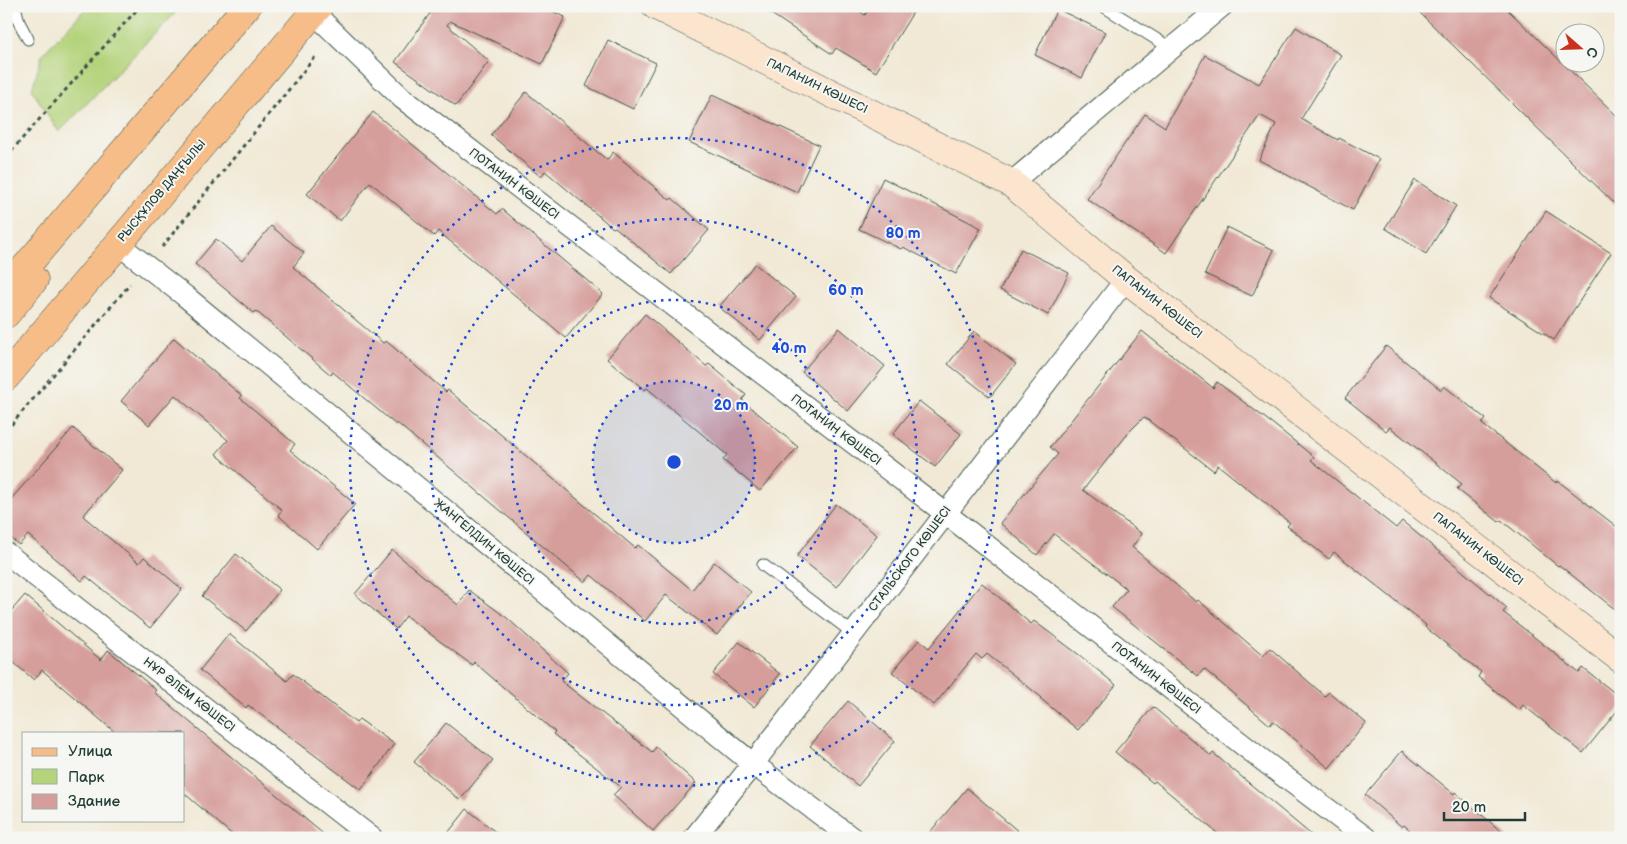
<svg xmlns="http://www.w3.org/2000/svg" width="1627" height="844" font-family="'Balsamiq Sans',sans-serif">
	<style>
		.green { fill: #b4d37a; stroke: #6a8857 }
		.building { fill: #d69e9b }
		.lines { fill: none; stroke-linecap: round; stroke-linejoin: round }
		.lane-casing { stroke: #3e574c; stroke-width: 13 }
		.street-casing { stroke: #3e574c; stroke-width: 23 }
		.secondary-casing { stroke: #3e574c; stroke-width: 29 }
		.primary-casing { stroke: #3e574c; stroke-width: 29 }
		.path { stroke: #3e574c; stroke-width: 3; stroke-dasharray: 4 4; stroke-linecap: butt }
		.lane { stroke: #fff; stroke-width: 11 }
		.street { stroke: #fff; stroke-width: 21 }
		.secondary { stroke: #fce5cf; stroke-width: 28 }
		.primary { stroke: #f7bd88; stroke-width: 28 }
		.ring { fill: none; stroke: #1d4ed8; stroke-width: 2.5; stroke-dasharray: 2.5 5 }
		.labels { text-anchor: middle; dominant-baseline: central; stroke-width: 4; stroke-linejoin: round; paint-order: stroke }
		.street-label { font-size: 12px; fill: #1f3d34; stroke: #f6f6f2 }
		.centre { fill: #1d4ed8; stroke: #f6f6f2; stroke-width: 2.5 }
		.ring-label { font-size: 15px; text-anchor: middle; font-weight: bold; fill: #1d4ed8; stroke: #f6f6f2; stroke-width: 4; stroke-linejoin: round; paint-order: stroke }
	</style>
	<rect width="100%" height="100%" fill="#f6f6f2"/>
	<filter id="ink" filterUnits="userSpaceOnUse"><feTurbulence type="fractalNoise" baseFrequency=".02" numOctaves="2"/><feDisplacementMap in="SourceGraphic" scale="10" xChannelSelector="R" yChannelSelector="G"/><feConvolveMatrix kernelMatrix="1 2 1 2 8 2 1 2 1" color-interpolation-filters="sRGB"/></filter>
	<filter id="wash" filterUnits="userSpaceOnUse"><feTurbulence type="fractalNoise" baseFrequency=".0096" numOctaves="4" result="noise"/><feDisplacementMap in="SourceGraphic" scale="20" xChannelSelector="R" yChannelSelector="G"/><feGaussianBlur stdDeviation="1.12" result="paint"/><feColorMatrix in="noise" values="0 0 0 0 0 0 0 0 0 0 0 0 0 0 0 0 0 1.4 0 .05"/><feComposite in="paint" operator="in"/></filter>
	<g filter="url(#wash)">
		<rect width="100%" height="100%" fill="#f1e9d5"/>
		<path class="green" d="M 88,6 L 182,6 L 59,132 L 32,90 L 42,55 Z"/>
		<g id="blocks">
			<g class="building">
				<path d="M 420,6 L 541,6 L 565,17 L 542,64 L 450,21 L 447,25 L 489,61 L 456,106 L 395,62 L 431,12 Z"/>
				<path d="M 759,6 L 852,6 L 865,15 L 870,6 L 917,6 L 876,72 L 836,48 L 832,54 Z"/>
				<path d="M 1413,6 L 1504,6 L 1621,120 L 1621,210 Z"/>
				<path d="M 1057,9 L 1105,32 L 1082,78 L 1035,55 Z"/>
				<path d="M 1296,27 L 1341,55 L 1301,119 L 1338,140 L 1339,138 L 1379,159 L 1353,210 L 1259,160 L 1276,124 L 1260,115 L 1166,253 L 1087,199 L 1145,114 L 1165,127 L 1205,55 L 1259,84 Z"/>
				<path d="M 608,40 L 656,63 L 633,109 L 586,86 Z"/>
				<path d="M 526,92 L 607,160 L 613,152 L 670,200 L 672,198 L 709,230 L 671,274 L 615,227 L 613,228 L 545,171 L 541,177 L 491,135 Z"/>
				<path d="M 712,95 L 819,145 L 797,192 L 689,142 Z"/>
				<path d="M 373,112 L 497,214 L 502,209 L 603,294 L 566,338 L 438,231 L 434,236 L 370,182 L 340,221 L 307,194 Z"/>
				<path d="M 883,178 L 981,228 L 956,274 L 903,247 L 901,249 L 859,229 Z"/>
				<path d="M 1415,180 L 1456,206 L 1426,254 L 1385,228 Z"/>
				<path d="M 1546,211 L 1611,253 L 1554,340 L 1489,298 Z"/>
				<path d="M 271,226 L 304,253 L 293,267 L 383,343 L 386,341 L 446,392 L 448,390 L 635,548 L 638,545 L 692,590 L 714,562 L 751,592 L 717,635 L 666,595 L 645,621 L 591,575 L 585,582 L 397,423 L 396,425 L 333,372 L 331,375 L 256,311 L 254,313 L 195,264 L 216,239 L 242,261 Z"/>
				<path d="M 1227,227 L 1274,250 L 1252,296 L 1205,274 Z"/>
				<path d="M 1021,249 L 1069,273 L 1048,315 L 1000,290 Z"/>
				<path d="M 755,264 L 796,297 L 760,340 L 719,307 Z"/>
				<path d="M 645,314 L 706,366 L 709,364 L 746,395 L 742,400 L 798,447 L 760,491 L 723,460 L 727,455 L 647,388 L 645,390 L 607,359 Z"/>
				<path d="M 839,328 L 885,366 L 848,411 L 802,372 Z"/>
				<path d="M 974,331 L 1016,364 L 990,397 L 948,364 Z"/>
				<path d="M 1142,331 L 1213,388 L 1217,382 L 1273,424 L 1314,457 L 1311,460 L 1396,528 L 1402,521 L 1507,608 L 1503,612 L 1579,673 L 1583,668 L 1621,698 L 1621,706 L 1583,753 L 1523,705 L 1519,710 L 1478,677 L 1481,672 L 1425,627 L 1426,625 L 1334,552 L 1329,559 L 1287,526 L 1290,523 L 1218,465 L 1214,471 L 1144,417 L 1130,431 L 1083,490 L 1142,534 L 1132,547 L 1196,602 L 1198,600 L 1263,656 L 1270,648 L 1325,696 L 1329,692 L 1366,723 L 1329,768 L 1273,721 L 1270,725 L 1204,669 L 1198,676 L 1112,607 L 1127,589 L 1054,534 L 1037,555 L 1000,523 L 1058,454 L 1050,447 Z"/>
				<path d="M 174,338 L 242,396 L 240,398 L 295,444 L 290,450 L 355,504 L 317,549 L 278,515 L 282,510 L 216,454 L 228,440 L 175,395 L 149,425 L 121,401 Z"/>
				<path d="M 1386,346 L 1441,390 L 1444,386 L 1486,419 L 1482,424 L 1556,483 L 1558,481 L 1621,530 L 1621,614 L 1559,565 L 1558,566 L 1501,520 L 1499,522 L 1457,489 L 1462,484 L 1390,427 L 1386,431 L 1345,398 Z"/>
				<path d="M 919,401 L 961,434 L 935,467 L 893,434 Z"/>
				<path d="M 73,428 L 122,470 L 83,516 L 139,563 L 144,557 L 182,589 L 150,628 L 86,576 L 82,581 L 28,535 L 19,545 L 6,534 L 6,505 Z"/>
				<path d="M 836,504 L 877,535 L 837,587 L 797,556 Z"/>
				<path d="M 392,550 L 458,605 L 469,590 L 507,618 L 568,673 L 561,681 L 652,752 L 656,747 L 696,783 L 653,831 L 613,795 L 621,787 L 553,734 L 555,732 L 474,662 L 472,665 L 406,616 L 396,629 L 355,594 Z"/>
				<path d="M 236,554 L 280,590 L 246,631 L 202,596 Z"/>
				<path d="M 982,583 L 1031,624 L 1034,621 L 1078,654 L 1116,685 L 1078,730 L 1040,698 L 1041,697 L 987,654 L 982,659 L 976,654 L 934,705 L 892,672 L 919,640 L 929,648 Z"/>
				<path d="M 25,595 L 101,660 L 108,650 L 156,690 L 154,692 L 328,838 L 236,838 L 184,793 L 184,733 L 116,733 L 42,670 L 34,680 L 6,656 L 6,617 Z"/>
				<path d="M 229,634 L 287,681 L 293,674 L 356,723 L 359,719 L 394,744 L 361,790 L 248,705 L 246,708 L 200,670 Z"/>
				<path d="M 739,642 L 780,674 L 754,707 L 713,674 Z"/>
				<path d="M 848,701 L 895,741 L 858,786 L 810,746 Z"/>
				<path d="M 1153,707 L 1211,756 L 1213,753 L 1315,838 L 1223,838 L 1155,781 L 1153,783 L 1115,752 Z"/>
				<path d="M 446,723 L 493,760 L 460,800 L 414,762 Z"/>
				<path d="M 1402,751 L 1454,794 L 1455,792 L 1509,838 L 1419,838 L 1404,825 L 1402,827 L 1365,795 Z"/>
				<path d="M 967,788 L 1026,838 L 925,838 Z"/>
				<path d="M 467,809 L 503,838 L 444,838 Z"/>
			</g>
		</g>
	</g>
	<g filter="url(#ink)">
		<use href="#blocks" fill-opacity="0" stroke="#3e574c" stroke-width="1"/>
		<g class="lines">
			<g class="lane-casing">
				<g id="lane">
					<path d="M 15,6 L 19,22 L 28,39"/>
					<path d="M 1103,6 L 1172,49"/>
					<path d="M 763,565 L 853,633"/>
				</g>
			</g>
			<g class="street-casing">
				<g id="street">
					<path d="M 314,13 L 402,98 L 945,513 L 1265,762 L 1366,838"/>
					<path d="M 1011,183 L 1222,6"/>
					<path d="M 118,244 L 185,296 L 753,764 L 852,838"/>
					<path d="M 6,553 L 372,838"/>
					<path d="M 694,838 L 753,764 L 1126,279"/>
				</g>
			</g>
			<g class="secondary-casing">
				<path id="secondary" d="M 656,6 L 1011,183 L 1126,279 L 1621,659"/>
			</g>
			<g class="primary-casing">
				<g id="primary">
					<path d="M 6,290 L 247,6"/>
					<path d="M 6,314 L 34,280"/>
					<path d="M 6,377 L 319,6"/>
				</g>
			</g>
			<g class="path">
				<path d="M 6,157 L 140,6"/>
				<path d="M 162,247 L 315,57"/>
				<path d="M 6,431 L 130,284"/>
			</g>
			<use href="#lane" class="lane"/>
			<use href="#street" class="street"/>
			<use href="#secondary" class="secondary"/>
			<use href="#primary" class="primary"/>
		</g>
	</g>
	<circle cx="674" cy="462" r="81" fill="#1d4ed8" fill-opacity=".12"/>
	<g class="ring">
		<circle cx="674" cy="462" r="81"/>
		<circle cx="674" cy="462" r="162"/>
		<circle cx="674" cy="462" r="243"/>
		<circle cx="674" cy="462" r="324"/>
	</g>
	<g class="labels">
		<g class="street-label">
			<text transform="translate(817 86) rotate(26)">ПАПАНИН КӨШЕСІ</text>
			<text transform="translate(514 184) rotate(37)">ПОТАНИН КӨШЕСІ</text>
			<text transform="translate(162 191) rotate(-50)">РЫСҚҰЛОВ ДАҢҒЫЛЫ</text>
			<text transform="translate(1157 302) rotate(38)">ПАПАНИН КӨШЕСІ</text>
			<text transform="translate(836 430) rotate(37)">ПОТАНИН КӨШЕСІ</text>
			<text transform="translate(484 542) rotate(40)">ЖАНГЕЛДИН КӨШЕСІ</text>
			<text transform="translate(1478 549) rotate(38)">ПАПАНИН КӨШЕСІ</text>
			<text transform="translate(910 559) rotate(-53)">СТАЛЬСКОГО КӨШЕСІ</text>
			<text transform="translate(1156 678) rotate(38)">ПОТАНИН КӨШЕСІ</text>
			<text transform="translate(189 695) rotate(38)">НҰР ӘЛЕМ КӨШЕСІ</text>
		</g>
	</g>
	<circle cx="674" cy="462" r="8" class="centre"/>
	<g class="ring-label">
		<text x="903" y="238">80 m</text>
		<text x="846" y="295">60 m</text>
		<text x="789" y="353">40 m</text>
		<text x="731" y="410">20 m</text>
	</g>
	<rect width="1627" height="844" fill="none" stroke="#f6f6f2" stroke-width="25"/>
	<rect x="22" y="732" width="162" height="90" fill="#f6f6f2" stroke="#a0aca6"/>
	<rect x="32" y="748" width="25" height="8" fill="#f7bd88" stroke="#a0aca6"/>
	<text x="68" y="756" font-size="15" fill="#1f3d34">Улица</text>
	<rect x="32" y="769" width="25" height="15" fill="#b4d37a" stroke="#a0aca6"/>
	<text x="68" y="782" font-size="15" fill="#1f3d34">Парк</text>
	<rect x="32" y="794" width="25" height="15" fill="#d69e9b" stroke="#a0aca6"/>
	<text x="68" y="806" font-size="15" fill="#1f3d34">Здание</text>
	<g transform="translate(1580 48) rotate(110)"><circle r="24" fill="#f6f6f2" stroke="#a0aca6"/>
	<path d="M0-4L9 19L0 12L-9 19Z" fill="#c8321e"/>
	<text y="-8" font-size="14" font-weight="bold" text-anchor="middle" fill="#1f3d34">С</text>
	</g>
	<path d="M1444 812v8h81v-8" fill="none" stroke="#1f3d34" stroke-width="2.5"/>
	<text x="1452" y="812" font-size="15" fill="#1f3d34" stroke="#f6f6f2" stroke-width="4" paint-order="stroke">20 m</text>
</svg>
